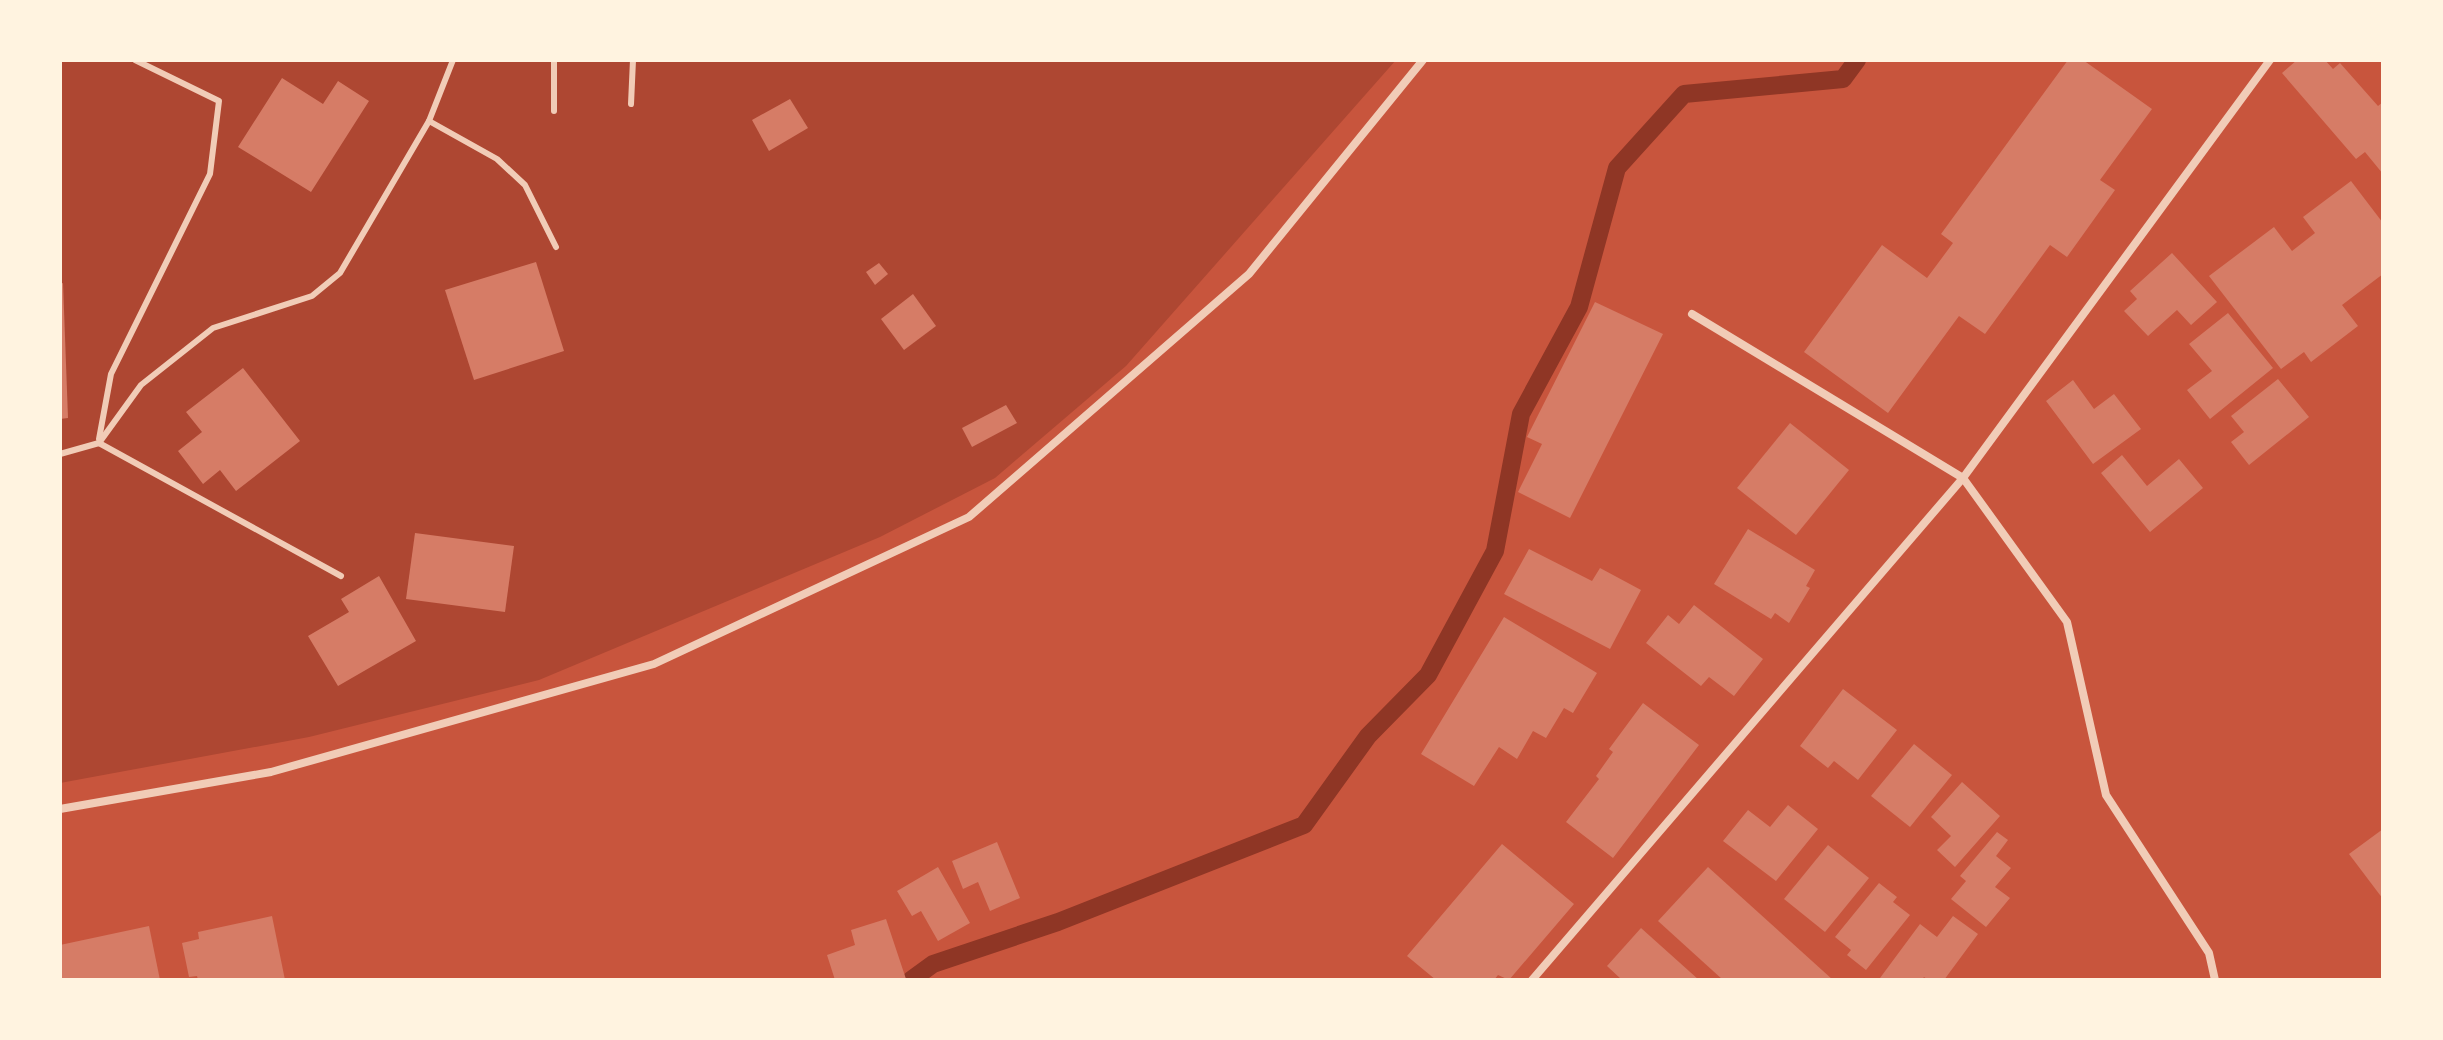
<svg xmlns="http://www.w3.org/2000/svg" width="2443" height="1040" font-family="Barlow,sans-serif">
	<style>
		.green { fill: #ae4732 }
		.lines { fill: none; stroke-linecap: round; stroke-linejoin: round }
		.stream { stroke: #8f3625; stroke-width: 18 }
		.building { fill: #d67c66 }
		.service { stroke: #f1ccb7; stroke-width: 6 }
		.minor { stroke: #f1ccb7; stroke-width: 8 }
	</style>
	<rect width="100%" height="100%" fill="#c8553d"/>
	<path class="green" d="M 60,60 L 1396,60 L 1126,366 L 995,478 L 880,537 L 539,680 L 309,737 L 60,783 Z"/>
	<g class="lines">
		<path class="stream" d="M 911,980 L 933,964 L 1058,922 L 1304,825 L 1368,736 L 1428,675 L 1495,551 L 1521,414 L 1579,307 L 1617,168 L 1684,94 L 1843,79 L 1857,60"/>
	</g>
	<g class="building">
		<path d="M 2068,60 L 2083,60 L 2152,109 L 2100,180 L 2115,190 L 2067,257 L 2050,245 L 1985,334 L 1959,316 L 1888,413 L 1804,352 L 1882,245 L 1927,278 L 1953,243 L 1941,234 Z"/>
		<path d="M 2297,60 L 2325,60 L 2333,69 L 2340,63 L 2378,106 L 2383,102 L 2383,174 L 2365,152 L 2356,159 L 2282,73 Z"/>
		<path d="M 282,78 L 323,104 L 338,81 L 369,101 L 311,192 L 238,147 Z"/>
		<path d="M 790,99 L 808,128 L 769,151 L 752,120 Z"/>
		<path d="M 2351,181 L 2383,223 L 2383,274 L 2342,305 L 2358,326 L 2311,362 L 2304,352 L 2281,369 L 2209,276 L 2274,227 L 2292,251 L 2315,233 L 2303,217 Z"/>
		<path d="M 2172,253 L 2217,302 L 2191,325 L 2177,310 L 2148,336 L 2124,311 L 2137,299 L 2130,291 Z"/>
		<path d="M 536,262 L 564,351 L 474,380 L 445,290 Z"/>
		<path d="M 879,263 L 888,274 L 875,285 L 866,272 Z"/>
		<path d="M 63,283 L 68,418 L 60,419 L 60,284 Z"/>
		<path d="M 913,294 L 936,326 L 904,350 L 881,319 Z"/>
		<path d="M 1595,302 L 1663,334 L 1570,518 L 1518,492 L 1542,444 L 1527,437 Z"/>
		<path d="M 2228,313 L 2273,368 L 2210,419 L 2187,390 L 2212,371 L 2189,344 Z"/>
		<path d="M 243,368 L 300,441 L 236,491 L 220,470 L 203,484 L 178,451 L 202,432 L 186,412 Z"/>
		<path d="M 2278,379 L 2309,417 L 2249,465 L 2231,442 L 2244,432 L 2231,416 Z"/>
		<path d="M 2073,380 L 2094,409 L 2114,394 L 2141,429 L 2093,464 L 2046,401 Z"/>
		<path d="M 1006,405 L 1017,423 L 972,447 L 962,428 Z"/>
		<path d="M 1790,423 L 1849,470 L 1796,535 L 1737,488 Z"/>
		<path d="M 2122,455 L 2147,486 L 2179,459 L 2203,488 L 2150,532 L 2101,473 Z"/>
		<path d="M 1748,529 L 1815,570 L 1806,586 L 1810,588 L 1789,623 L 1775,613 L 1771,619 L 1714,584 Z"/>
		<path d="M 415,533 L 514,546 L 505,612 L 406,599 Z"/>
		<path d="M 1529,549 L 1592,581 L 1600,568 L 1641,590 L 1610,649 L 1504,594 Z"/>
		<path d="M 379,576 L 416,641 L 338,686 L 308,636 L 349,612 L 341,599 Z"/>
		<path d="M 1694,605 L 1763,659 L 1734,696 L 1709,677 L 1701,686 L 1646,643 L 1668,615 L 1679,624 Z"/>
		<path d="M 1504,617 L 1597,673 L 1573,713 L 1564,708 L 1546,738 L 1533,731 L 1517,759 L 1499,747 L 1474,786 L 1421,754 Z"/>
		<path d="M 1843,689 L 1897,730 L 1858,780 L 1834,761 L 1828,768 L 1800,746 Z"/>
		<path d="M 1643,703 L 1699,745 L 1613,858 L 1566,822 L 1599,779 L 1596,776 L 1613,752 L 1609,749 Z"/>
		<path d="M 1914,744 L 1952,775 L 1910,827 L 1871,796 Z"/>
		<path d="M 1962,782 L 2000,816 L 1955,867 L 1937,850 L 1951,836 L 1931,817 Z"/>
		<path d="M 1788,805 L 1818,829 L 1776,881 L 1723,841 L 1748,810 L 1770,827 Z"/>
		<path d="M 2383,829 L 2383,899 L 2349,854 Z"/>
		<path d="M 1997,832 L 2008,840 L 1996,856 L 2011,868 L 1995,887 L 2010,898 L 1986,927 L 1951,899 L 1966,881 L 1960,876 Z"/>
		<path d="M 997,842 L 1020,898 L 990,911 L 978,882 L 963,889 L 952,861 Z"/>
		<path d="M 1502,844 L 1574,904 L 1509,980 L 1498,975 L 1494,980 L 1436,980 L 1407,956 Z"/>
		<path d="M 1828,845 L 1869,878 L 1825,932 L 1784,899 Z"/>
		<path d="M 938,867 L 970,923 L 938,941 L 921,911 L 912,916 L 897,891 Z"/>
		<path d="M 1708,867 L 1833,980 L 1723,980 L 1658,921 Z"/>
		<path d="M 1879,883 L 1897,897 L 1893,902 L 1910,915 L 1866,970 L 1847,955 L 1851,950 L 1835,937 Z"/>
		<path d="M 272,916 L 285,980 L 198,980 L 197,976 L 189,977 L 182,943 L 199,939 L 198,932 Z"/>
		<path d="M 1953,916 L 1978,934 L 1944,980 L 1928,980 L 1924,977 L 1922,980 L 1883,980 L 1880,978 L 1920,924 L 1937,937 Z"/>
		<path d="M 886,919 L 906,979 L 835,980 L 827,955 L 855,945 L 851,930 Z"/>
		<path d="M 149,926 L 160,980 L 60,980 L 60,945 Z"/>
		<path d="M 1641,928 L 1699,980 L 1622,980 L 1607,966 Z"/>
	</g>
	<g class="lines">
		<g class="service">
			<path d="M 554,60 L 554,111"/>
			<path d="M 631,104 L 633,60"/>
			<path d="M 429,121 L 497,159 L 525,185 L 556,247"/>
			<path d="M 99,439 L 111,374 L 210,174 L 219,101 L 135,60"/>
			<path d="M 99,443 L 141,385 L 213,328 L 312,296 L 340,273 L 429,121 L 453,60"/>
			<path d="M 60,454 L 99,443 L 341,576"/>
		</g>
		<g class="minor">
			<path d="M 1692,314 L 1963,478 L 2067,622 L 2106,795 L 2209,953 L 2215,980"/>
			<path d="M 60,809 L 271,772 L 654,664 L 969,517 L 1249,274 L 1423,60"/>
			<path d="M 1532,980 L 1963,478 L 2270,60"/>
		</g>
	</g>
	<rect width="2443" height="1040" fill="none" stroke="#fff3e0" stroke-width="124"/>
</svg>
